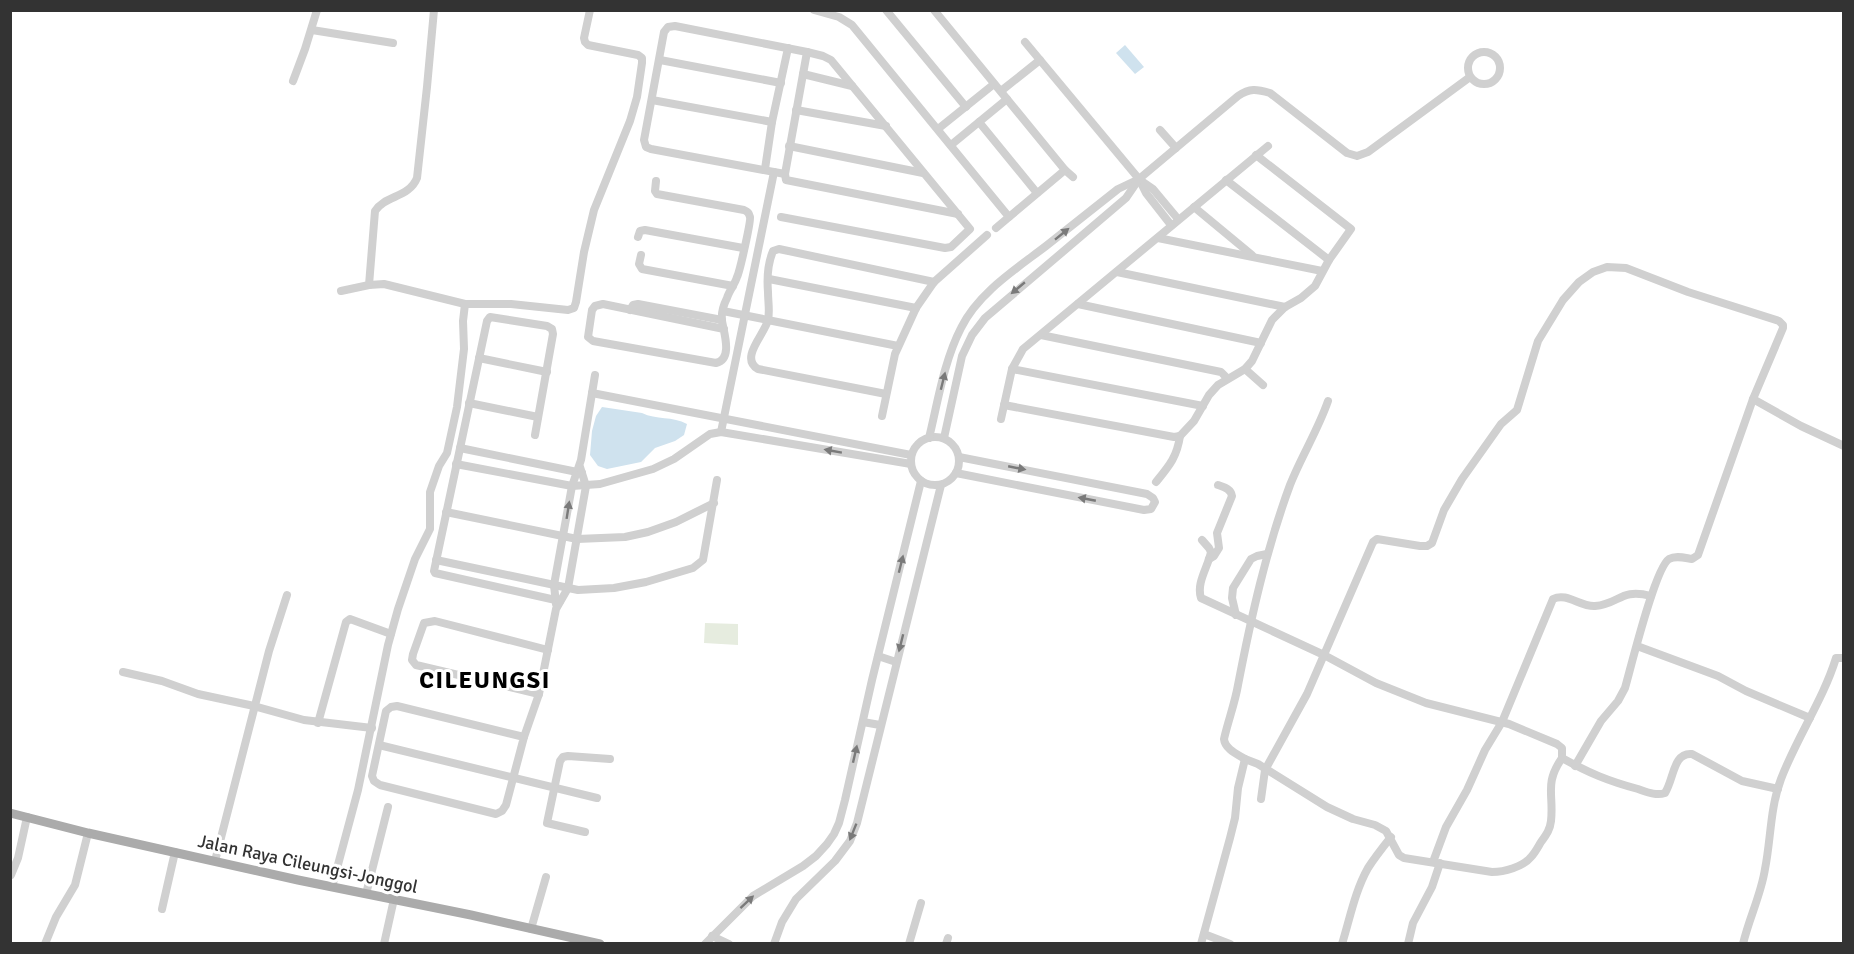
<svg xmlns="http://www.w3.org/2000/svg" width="1854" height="954" font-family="Signika,sans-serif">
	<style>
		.green { fill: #e6ecdf }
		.water { fill: #cfe2ee }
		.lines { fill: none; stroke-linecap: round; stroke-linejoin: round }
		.minor { stroke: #d0d0d0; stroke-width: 8 }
		.major { stroke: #ababab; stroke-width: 9 }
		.oneway { fill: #7a7a7a }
		.labels { text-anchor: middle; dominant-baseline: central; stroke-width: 6; stroke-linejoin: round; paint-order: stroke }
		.street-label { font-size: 18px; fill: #333; stroke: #fff }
		.district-label { font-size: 24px; font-weight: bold; letter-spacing: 1.5px; fill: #000; stroke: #fff }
	</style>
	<rect width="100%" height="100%" fill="#fff"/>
	<path class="green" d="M 705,623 L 738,624 L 738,645 L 704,643 Z"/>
	<g class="water">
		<path d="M 1125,45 L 1144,67 L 1135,74 L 1116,53 Z"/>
		<path d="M 602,407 L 642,413 C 656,420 673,416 687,424 L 684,435 L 675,441 L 655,448 L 641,462 L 607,469 L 598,466 L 590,455 L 592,431 L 596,416 Z"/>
	</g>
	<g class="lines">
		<g class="minor">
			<path d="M 814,10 L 839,17 L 852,25 L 1009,217 L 1065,170 L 1073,177"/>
			<path d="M 886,10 L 966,107"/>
			<path d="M 934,10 L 1065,170"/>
			<path d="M 312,30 L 393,43"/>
			<path d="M 1025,42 L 1139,179 L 1146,193 L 1171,225"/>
			<path d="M 807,52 L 785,174 L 786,180 L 958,214"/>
			<circle cx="1484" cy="68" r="16"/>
			<path d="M 660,60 L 781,83"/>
			<path d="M 803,74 L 852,86"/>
			<path d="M 293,81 L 305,49 L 317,10"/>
			<path d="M 1001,91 L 1040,60"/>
			<path d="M 652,100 L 772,122"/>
			<path d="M 796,110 L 886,126"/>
			<path d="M 979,122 L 1037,193"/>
			<path d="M 938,129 L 994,84"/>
			<path d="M 1160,130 L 1176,148"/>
			<path d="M 951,145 L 1007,99"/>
			<path d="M 789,146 L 923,173"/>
			<path d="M 765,169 L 772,122 L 788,48"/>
			<path d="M 1140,180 L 1153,189 L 1178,219"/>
			<path d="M 1226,180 L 1329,260"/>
			<path d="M 656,181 L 655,191 L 657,194 L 744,210 C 748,212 749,213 750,217 C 751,221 740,271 737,277 C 735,284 729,291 727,298 C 724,304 721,314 722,321 C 724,333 733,359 716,363 L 593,341 L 588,337 L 592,310 L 595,306 L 603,304 L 724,329"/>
			<path d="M 1194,207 L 1252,255"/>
			<path d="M 781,217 L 945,248 L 951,247 L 970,229 L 831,60 L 823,56 L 807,52 L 675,26 L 668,27 L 664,32 L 644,140 L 646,147 L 651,149 L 785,174"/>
			<path d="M 996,228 L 1009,217"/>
			<path d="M 638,237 L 640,231 L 645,230 L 743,248"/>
			<path d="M 1158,238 L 1322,271"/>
			<path d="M 641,255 L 639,264 L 642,269 L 733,286"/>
			<path d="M 1117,272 L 1285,307"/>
			<path d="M 769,279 L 916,308"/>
			<path d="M 369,285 L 384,284 L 465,304 L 511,304 L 568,310 L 574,308 L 576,302 L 584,252 L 594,210 L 630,121 L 637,97 L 642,63 L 642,58 L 638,55 L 588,45 L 585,42 L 584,38 L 590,10"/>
			<path d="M 341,291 L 369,285 L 375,211 C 385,195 409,198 417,178 L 427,87 L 434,10"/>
			<path d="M 1078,304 L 1261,343"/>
			<path d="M 630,310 L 633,305 L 638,304 L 722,320"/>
			<path d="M 723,311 L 898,346"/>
			<path d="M 1041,335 L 1221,372 L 1227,378"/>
			<path d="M 479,358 L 547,372"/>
			<path d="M 1012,369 L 1203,406"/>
			<path d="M 1245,369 L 1263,385"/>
			<path d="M 592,393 L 911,455"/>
			<path d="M 886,394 L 758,369 C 739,358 765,334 768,320 C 770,311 768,302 768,292 C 767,280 768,263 773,251 L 779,249 L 934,282"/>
			<path d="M 1753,399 L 1801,426 L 1844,446"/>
			<path d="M 469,403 L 538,417"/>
			<path d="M 1004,405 L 1174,437 L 1180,436 L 1194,421 L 1209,395 L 1218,385 L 1245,369 L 1252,361 L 1272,320 L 1285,307 L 1301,298 L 1315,286 L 1329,260 L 1351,229 L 1256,155"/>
			<path d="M 882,416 L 895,354 L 916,308 L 934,282 L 987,235"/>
			<path d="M 1001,419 L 1012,369 L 1023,349 L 1268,146"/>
			<path d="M 721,432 L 774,172"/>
			<path d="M 535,435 L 553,334 L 552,329 L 547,326 L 490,317 L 487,321 L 434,571 L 435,573 L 560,601"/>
			<circle cx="935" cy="461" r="24"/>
			<path d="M 929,438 C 938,401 944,361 961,328 C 978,293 1016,269 1046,246 C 1070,227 1094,208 1118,189 L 1137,180"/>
			<path d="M 944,438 L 962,356 L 972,335 L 985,318 L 1126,198 L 1139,179 L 1238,96 C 1250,88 1256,89 1270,93 L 1347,153 L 1357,156 L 1368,152 L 1470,77"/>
			<path d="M 460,448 L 582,473"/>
			<path d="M 456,464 L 572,486 L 600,484 L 653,469 L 674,459 L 710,434 L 721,432 L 911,464"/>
			<path d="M 956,473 L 1144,510 L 1151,509 L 1155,502 L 1153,498 L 1147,494 L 959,457"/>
			<path d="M 1156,482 C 1169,466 1177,457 1180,436"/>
			<path d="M 446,512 L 577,539 L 625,537 L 648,532 L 676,522 L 714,503"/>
			<path d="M 1202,540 L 1209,548 L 1211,552 C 1208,567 1196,583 1201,598 L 1324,655 L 1376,683 L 1426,703 L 1509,724 L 1557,744 L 1562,748 L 1562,758 C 1589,773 1608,781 1638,789 C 1647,792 1656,796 1665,793 C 1674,779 1673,752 1692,754 L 1742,781 L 1778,789"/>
			<path d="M 1209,559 L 1214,556 L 1219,548 L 1217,533 L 1232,496 C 1231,489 1224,487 1218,485"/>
			<path d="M 436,560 L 578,590 L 614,588 L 646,582 L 693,568 L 703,560 L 717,480"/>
			<path d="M 556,604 L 554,585 L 572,486 L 581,460 L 595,375"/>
			<path d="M 1236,615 L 1232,598 L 1233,588 L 1251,559 L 1257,556 L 1267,554"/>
			<path d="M 1637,646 L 1718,676 L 1746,691 L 1810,718"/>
			<path d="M 878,656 L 896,662"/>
			<path d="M 123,672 L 162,681 L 198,694 L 254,706 L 304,720 L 372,728"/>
			<path d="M 539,694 L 416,665 L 412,660 L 413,654 L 424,623 L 435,621 L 548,650"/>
			<path d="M 397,706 L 524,737 L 506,805 L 502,811 L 496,814 L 380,785 L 374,781 L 372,776 L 386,711 L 391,707 Z"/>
			<path d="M 863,722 L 880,725"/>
			<path d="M 318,723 L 346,622 L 350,619 L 391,634"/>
			<path d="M 524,737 L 539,694 L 556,609 L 568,588 L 586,486 L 580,467"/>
			<path d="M 379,745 L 597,798"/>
			<path d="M 1245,759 C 1237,754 1225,749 1224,739 C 1228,721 1235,703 1238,685 C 1251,618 1266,550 1290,485 C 1301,457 1318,430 1328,401"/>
			<path d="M 1261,799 L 1265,770 L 1307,694 L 1373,542 L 1377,539 L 1420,546 L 1427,546 L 1432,543 L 1444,510 L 1462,479 L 1501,424 L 1517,410 L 1538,341 L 1563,300 L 1579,282 L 1593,272 L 1607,267 L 1626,268 L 1688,292 L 1779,321 L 1783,325 L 1783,328 L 1753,399 L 1698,555 L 1692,559 C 1685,558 1676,555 1669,559 C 1655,568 1631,667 1625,688 L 1618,701 L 1601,721 L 1575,766"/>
			<path d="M 585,832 L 547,823 L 560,761 L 563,757 L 568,756 L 610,759"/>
			<path d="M 215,861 L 269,651 L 287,595"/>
			<path d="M 1433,862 L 1446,827 L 1467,790 L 1485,750 L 1502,722 L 1553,599 C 1567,592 1580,607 1595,606 C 1620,604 1620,588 1651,596"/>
			<path d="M 11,875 L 18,858 L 27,817"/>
			<path d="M 332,887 L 358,790 L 388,645 L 398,609 L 415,559 L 430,529 L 430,492 L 439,466 L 447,453 L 457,407 L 464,349 L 463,321 L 465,304"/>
			<path d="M 366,894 L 388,807"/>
			<path d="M 162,909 L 175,852"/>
			<path d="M 531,929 L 546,877"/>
			<path d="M 1204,934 L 1230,944"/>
			<path d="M 712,936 L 729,944"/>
			<path d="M 45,944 L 56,917 L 75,885 L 88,833"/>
			<path d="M 384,944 L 394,899"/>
			<path d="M 705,944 L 753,896 L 803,866 L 816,856 L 827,844 L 834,834 L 839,823 L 845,800 L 872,680 L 921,481"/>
			<path d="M 774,944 L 782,922 L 796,899 L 835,861 L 850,841 L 857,823 L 941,485"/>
			<path d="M 909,944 L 921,903"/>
			<path d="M 946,944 L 948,938"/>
			<path d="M 1201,944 L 1230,838 L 1235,818 L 1238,788 L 1245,759 L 1258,764 L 1327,807 L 1353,819 L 1375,825 L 1386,831 L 1399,855 L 1404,858 L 1492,872 C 1504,872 1523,867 1531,857 C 1535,853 1538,847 1541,842 C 1546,835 1550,830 1551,821 C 1554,794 1544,784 1562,758"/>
			<path d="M 1342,944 C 1350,918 1355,891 1368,868 C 1375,857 1383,847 1391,837"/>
			<path d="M 1408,944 L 1413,923 L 1432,887 L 1440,863"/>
			<path d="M 1743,944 C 1749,918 1761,895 1765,869 C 1771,839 1770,808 1781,779 C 1797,737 1823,700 1836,658 L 1844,658"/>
		</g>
		<path class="major" d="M 10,813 L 88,833 L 298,880 L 471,915 L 600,944"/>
	</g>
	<defs><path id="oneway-solid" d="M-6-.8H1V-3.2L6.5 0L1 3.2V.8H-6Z" transform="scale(1.5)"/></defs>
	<g class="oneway">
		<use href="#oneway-solid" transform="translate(1062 234) rotate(-39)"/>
		<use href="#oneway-solid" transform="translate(1018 288) rotate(140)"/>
		<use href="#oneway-solid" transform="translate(943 381) rotate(-76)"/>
		<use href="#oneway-solid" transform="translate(833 451) rotate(-170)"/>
		<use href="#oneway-solid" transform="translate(1017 468) rotate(11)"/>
		<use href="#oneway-solid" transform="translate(1087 499) rotate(-169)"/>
		<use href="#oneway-solid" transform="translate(568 510) rotate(-81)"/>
		<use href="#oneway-solid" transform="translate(901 564) rotate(-76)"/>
		<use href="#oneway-solid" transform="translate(901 643) rotate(104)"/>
		<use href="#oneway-solid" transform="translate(855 754) rotate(-77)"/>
		<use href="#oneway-solid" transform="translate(853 832) rotate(112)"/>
		<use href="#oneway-solid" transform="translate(747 902) rotate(-43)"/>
	</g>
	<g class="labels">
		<g class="street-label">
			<text transform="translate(308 864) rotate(12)">Jalan Raya Cileungsi-Jonggol</text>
		</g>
		<g class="district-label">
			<text x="485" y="680">CILEUNGSI</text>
		</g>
	</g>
	<rect width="1854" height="954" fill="none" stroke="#333333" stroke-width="24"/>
</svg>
